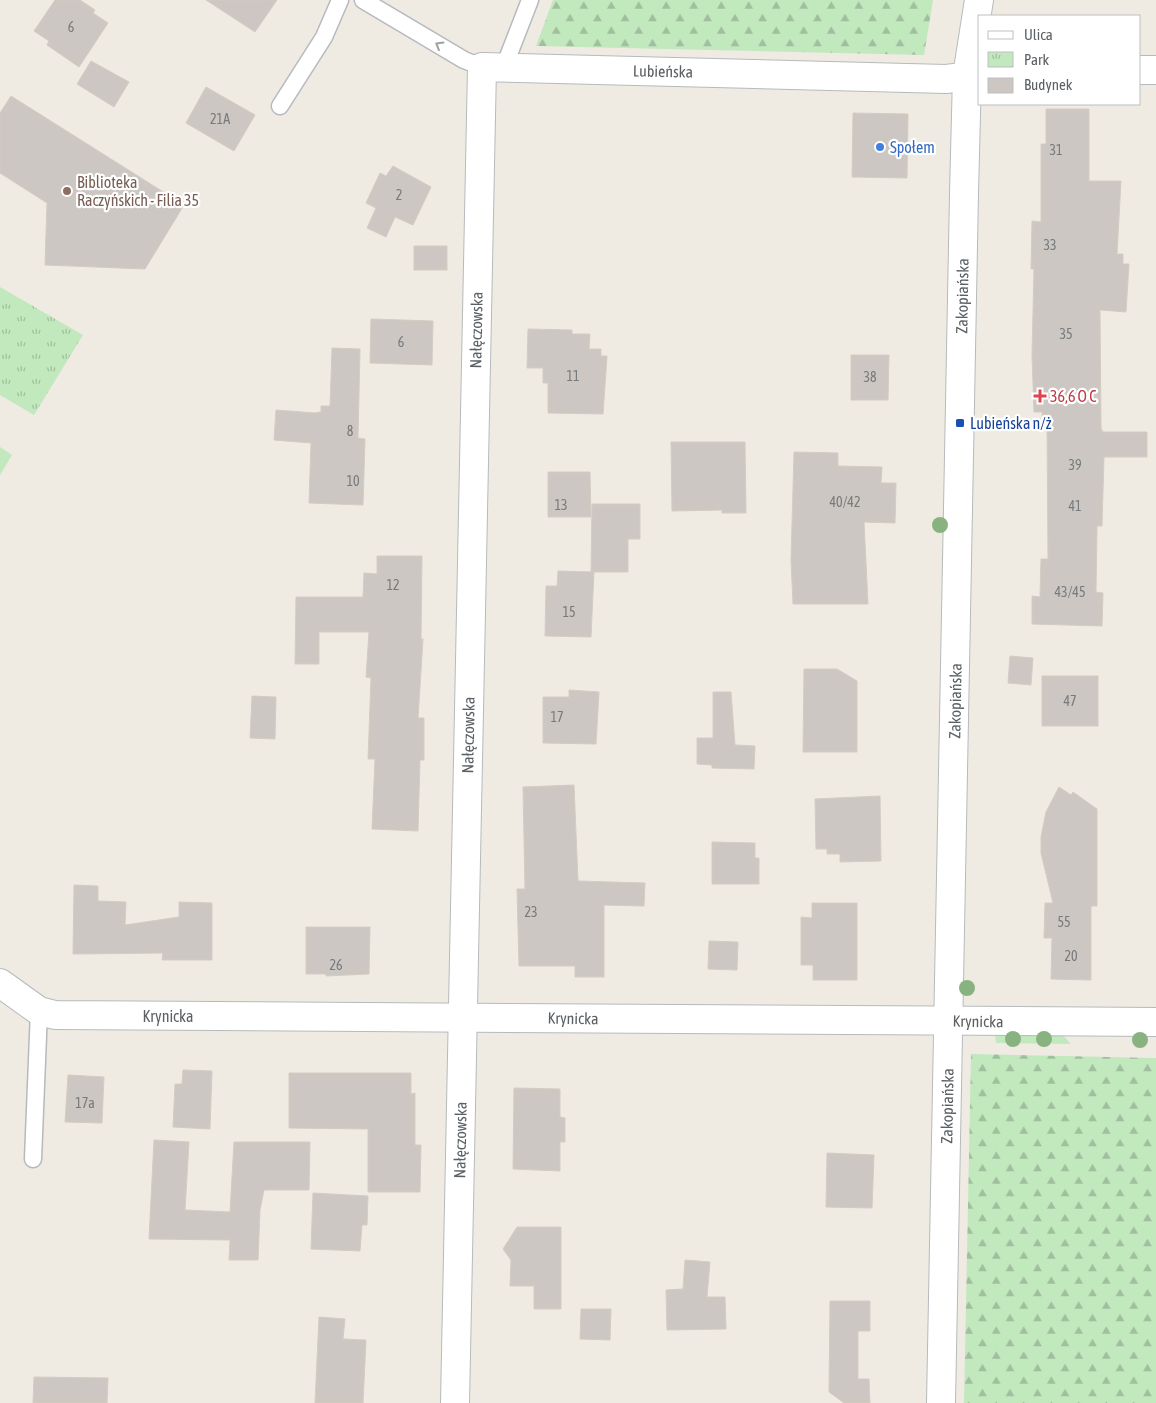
<svg xmlns="http://www.w3.org/2000/svg" width="1156" height="1403" font-family="'Asap Condensed',sans-serif">
	<style>
		.green { fill: #c2e8be }
		.forest { fill: url(#forest-firs) }
		.park { fill: url(#park-tufts) }
		.building { fill: #ccc7c2; stroke: #d4ccc1 }
		.lines { fill: none; stroke-linecap: round; stroke-linejoin: round }
		.service-casing { stroke: #b6babe; stroke-width: 19 }
		.minor-casing { stroke: #b6babe; stroke-width: 30 }
		.service { stroke: #fff; stroke-width: 16 }
		.minor { stroke: #fff; stroke-width: 28 }
		.tree { fill: #88b381 }
		.oneway { stroke: #9da0a2 }
		.shop-dot { fill: #3f7fe0; stroke: #fff; stroke-width: 2 }
		.education-dot { fill: #8d6e63; stroke: #fff; stroke-width: 2 }
		.health-dot { fill: #e0444e; stroke: #fff; stroke-width: 2 }
		.transit-dot { fill: #1a4fb4; stroke: #fff; stroke-width: 2 }
		.labels { text-anchor: middle; dominant-baseline: central; stroke-width: 4.5; stroke-linejoin: round; paint-order: stroke }
		.number-label { font-size: 14px; fill: #777a7c }
		.street-label { font-size: 16px; fill: #5b6064; stroke: #fff }
		.shop-label { font-size: 16px; fill: #366cbe; stroke: #fff; text-anchor: start }
		.education-label { font-size: 16px; fill: #785e54; stroke: #fff; text-anchor: start }
		.health-label { font-size: 16px; fill: #be3a42; stroke: #fff; text-anchor: start }
		.transit-label { font-size: 16px; fill: #164399; stroke: #fff; text-anchor: start }
	</style>
	<defs>
		<pattern id="forest-firs" width="22" height="20" patternUnits="userSpaceOnUse" patternTransform="scale(1.25)"><rect width="22" height="20" fill="#c2e8be"/><path d="M5 1l3.5 6h-7zM16 11l3.5 6h-7z" fill="#a1bf9e"/></pattern>
		<pattern id="park-tufts" width="24" height="20" patternUnits="userSpaceOnUse" patternTransform="scale(1.25)"><rect width="24" height="20" fill="#c2e8be"/><path d="M3 7l-1-3M5 7V3M7 7l1-3M15 17l-1-3M17 17v-4M19 17l1-3" fill="none" stroke="#a1bf9e"/></pattern>
	</defs>
	<rect width="100%" height="100%" fill="#efebe3"/>
	<g class="green">
		<path d="M 0,447 L 12,455 L 0,475 Z"/>
		<path d="M 995,1033 L 1061,1033 L 1071,1044 L 996,1043 Z"/>
	</g>
	<g class="forest">
		<path d="M 553,0 L 933,0 L 924,55 L 536,46 Z"/>
		<path d="M 971,1054 L 1156,1058 L 1156,1403 L 964,1403 Z"/>
	</g>
	<path class="park" d="M 0,287 L 83,335 L 34,415 L 0,395 Z"/>
	<g class="building">
		<path d="M 55,0 L 80,0 L 95,10 L 93,13 L 108,23 L 79,67 L 47,45 L 49,41 L 34,31 Z"/>
		<path d="M 206,0 L 277,0 L 255,32 Z"/>
		<path d="M 91,61 L 129,82 L 114,107 L 77,84 Z"/>
		<path d="M 206,87 L 255,115 L 234,151 L 186,123 Z"/>
		<path d="M 11,96 L 184,205 L 145,269 L 45,265 L 47,203 L 0,173 L 0,113 Z"/>
		<path d="M 1046,109 L 1089,109 L 1089,181 L 1121,181 L 1117,254 L 1123,254 L 1123,264 L 1129,264 L 1126,312 L 1100,310 L 1101,428 L 1103,432 L 1147,432 L 1147,457 L 1104,457 L 1102,526 L 1097,526 L 1096,592 L 1103,593 L 1102,626 L 1032,624 L 1032,596 L 1040,597 L 1041,559 L 1048,559 L 1047,426 L 1043,425 L 1042,412 L 1034,412 L 1032,355 L 1034,269 L 1031,269 L 1032,221 L 1041,222 L 1041,144 L 1046,144 Z"/>
		<path d="M 853,113 L 908,114 L 907,178 L 852,177 Z"/>
		<path d="M 393,166 L 431,187 L 413,225 L 395,217 L 386,237 L 367,228 L 376,208 L 366,203 L 380,173 L 386,176 Z"/>
		<rect x="414" y="246" width="33" height="24"/>
		<path d="M 371,319 L 433,321 L 432,365 L 370,363 Z"/>
		<path d="M 528,329 L 572,330 L 572,334 L 590,334 L 589,349 L 601,349 L 601,356 L 607,356 L 603,414 L 548,413 L 548,383 L 543,383 L 543,368 L 527,368 Z"/>
		<path d="M 332,348 L 360,349 L 358,438 L 365,439 L 363,505 L 309,503 L 311,443 L 274,440 L 276,410 L 315,413 L 321,412 L 321,406 L 330,406 Z"/>
		<path d="M 851,355 L 889,355 L 888,400 L 851,400 Z"/>
		<path d="M 671,442 L 745,442 L 746,513 L 722,513 L 722,510 L 672,511 Z"/>
		<path d="M 794,452 L 838,453 L 838,466 L 882,467 L 881,483 L 896,483 L 895,523 L 864,522 L 868,604 L 793,604 L 791,560 Z"/>
		<path d="M 548,472 L 590,472 L 591,517 L 548,517 Z"/>
		<path d="M 592,504 L 640,504 L 640,539 L 628,539 L 628,572 L 591,572 Z"/>
		<path d="M 377,556 L 422,556 L 421,639 L 423,639 L 418,718 L 424,718 L 424,760 L 420,760 L 418,831 L 372,829 L 375,759 L 368,759 L 371,678 L 366,677 L 369,632 L 319,632 L 319,664 L 295,664 L 296,597 L 363,597 L 364,573 L 377,574 Z"/>
		<path d="M 558,571 L 594,572 L 591,637 L 545,636 L 546,586 L 557,586 Z"/>
		<path d="M 1010,656 L 1033,658 L 1031,685 L 1008,683 Z"/>
		<path d="M 804,669 L 837,669 L 857,681 L 857,752 L 803,752 Z"/>
		<rect x="1042" y="676" width="56" height="50"/>
		<path d="M 569,690 L 599,692 L 596,744 L 543,743 L 543,697 L 569,697 Z"/>
		<path d="M 713,692 L 731,692 L 735,745 L 755,746 L 754,769 L 712,768 L 712,765 L 697,764 L 697,738 L 713,738 Z"/>
		<path d="M 252,696 L 276,697 L 275,739 L 250,738 Z"/>
		<path d="M 574,785 L 578,881 L 645,883 L 644,906 L 604,905 L 604,977 L 575,977 L 575,966 L 519,966 L 517,889 L 525,889 L 523,787 Z"/>
		<path d="M 1059,787 L 1071,795 L 1073,792 L 1097,809 L 1097,906 L 1091,906 L 1091,980 L 1051,979 L 1052,938 L 1044,938 L 1045,903 L 1053,903 L 1041,853 L 1041,837 L 1046,812 Z"/>
		<path d="M 880,796 L 881,861 L 840,862 L 840,854 L 827,854 L 827,849 L 816,849 L 815,799 Z"/>
		<path d="M 712,842 L 755,843 L 755,858 L 759,858 L 759,884 L 712,884 Z"/>
		<path d="M 74,885 L 98,886 L 98,901 L 126,902 L 125,925 L 179,917 L 179,902 L 212,903 L 212,960 L 162,960 L 163,953 L 73,954 Z"/>
		<path d="M 812,903 L 857,903 L 857,980 L 813,980 L 813,965 L 801,965 L 801,917 L 812,918 Z"/>
		<path d="M 306,927 L 370,927 L 369,974 L 326,976 L 326,974 L 306,974 Z"/>
		<path d="M 709,941 L 738,942 L 737,970 L 708,969 Z"/>
		<path d="M 183,1070 L 212,1071 L 210,1129 L 173,1127 L 175,1084 L 182,1084 Z"/>
		<path d="M 289,1073 L 411,1073 L 411,1094 L 415,1093 L 415,1145 L 421,1145 L 420,1192 L 368,1192 L 368,1129 L 289,1128 Z"/>
		<path d="M 68,1075 L 104,1077 L 102,1123 L 65,1122 Z"/>
		<path d="M 514,1088 L 560,1089 L 560,1117 L 565,1118 L 565,1142 L 560,1142 L 560,1171 L 513,1169 Z"/>
		<path d="M 154,1140 L 189,1142 L 185,1210 L 230,1212 L 234,1142 L 310,1142 L 309,1190 L 264,1190 L 260,1210 L 258,1260 L 229,1260 L 230,1240 L 149,1239 Z"/>
		<path d="M 827,1153 L 874,1155 L 872,1208 L 826,1207 Z"/>
		<path d="M 313,1193 L 368,1196 L 367,1225 L 362,1225 L 360,1251 L 311,1249 Z"/>
		<path d="M 517,1227 L 561,1227 L 561,1309 L 534,1309 L 534,1286 L 510,1286 L 511,1260 L 503,1249 Z"/>
		<path d="M 685,1260 L 710,1262 L 707,1297 L 725,1297 L 726,1329 L 667,1330 L 666,1290 L 683,1289 Z"/>
		<path d="M 830,1301 L 870,1301 L 870,1331 L 858,1331 L 858,1379 L 869,1379 L 870,1403 L 844,1403 L 829,1392 Z"/>
		<path d="M 581,1309 L 611,1309 L 610,1340 L 580,1339 Z"/>
		<path d="M 319,1317 L 345,1319 L 343,1339 L 366,1340 L 363,1403 L 315,1403 Z"/>
		<path d="M 34,1377 L 108,1378 L 107,1403 L 33,1403 Z"/>
	</g>
	<g class="lines">
		<g class="service-casing">
			<g id="service">
				<path d="M 363,0 L 464,60 L 482,67"/>
				<path d="M 504,67 L 530,0"/>
				<path d="M 280,106 L 324,37 L 340,0"/>
				<path d="M 33,1159 L 39,1011"/>
			</g>
		</g>
		<g class="minor-casing">
			<g id="minor">
				<path d="M 1140,70 L 1156,70"/>
				<path d="M 0,983 L 39,1011 L 55,1015 L 1156,1022"/>
				<path d="M 455,1403 L 482,67 L 946,79 L 980,75"/>
				<path d="M 941,1403 L 964,193 L 967,76 L 979,0"/>
			</g>
		</g>
		<use href="#service" class="service"/>
		<use href="#minor" class="minor"/>
	</g>
	<g class="tree">
		<circle cx="940" cy="525" r="8"/>
		<circle cx="967" cy="988" r="8"/>
		<circle cx="1013" cy="1039" r="8"/>
		<circle cx="1044" cy="1039" r="8"/>
		<circle cx="1140" cy="1040" r="8"/>
	</g>
	<defs><path id="oneway-chevron" d="M-2-3.5L2.5 0L-2 3.5" fill="none" stroke-width="1.6" stroke-linecap="round" stroke-linejoin="round" transform="scale(1.25)"/></defs>
	<use class="oneway" href="#oneway-chevron" transform="translate(439 45) rotate(-149)"/>
	<circle class="shop-dot" cx="880" cy="147" r="5"/>
	<circle class="education-dot" cx="67" cy="191" r="5"/>
	<path class="health-dot" d="M1037.5 388.5h5v5h5v5h-5v5h-5v-5h-5v-5h5z"/>
	<rect class="transit-dot" x="955" y="418" width="10" height="10" rx="2.5"/>
	<g class="labels">
		<g class="number-label">
			<text x="71" y="27">6</text>
			<text x="220" y="119">21A</text>
			<text x="1056" y="150">31</text>
			<text x="399" y="195">2</text>
			<text x="1050" y="245">33</text>
			<text x="1066" y="334">35</text>
			<text x="401" y="342">6</text>
			<text x="573" y="376">11</text>
			<text x="870" y="377">38</text>
			<text x="350" y="431">8</text>
			<text x="1075" y="465">39</text>
			<text x="353" y="481">10</text>
			<text x="845" y="502">40/42</text>
			<text x="561" y="505">13</text>
			<text x="1075" y="506">41</text>
			<text x="393" y="585">12</text>
			<text x="1070" y="592">43/45</text>
			<text x="569" y="612">15</text>
			<text x="1070" y="701">47</text>
			<text x="557" y="717">17</text>
			<text x="531" y="912">23</text>
			<text x="1064" y="922">55</text>
			<text x="1071" y="956">20</text>
			<text x="336" y="965">26</text>
			<text x="85" y="1103">17a</text>
		</g>
		<g class="street-label">
			<text transform="translate(663 71) rotate(1)">Lubieńska</text>
			<text transform="translate(962 296) rotate(-89)">Zakopiańska</text>
			<text transform="translate(476 330) rotate(-89)">Nałęczowska</text>
			<text transform="translate(955 701) rotate(-89)">Zakopiańska</text>
			<text transform="translate(468 735) rotate(-89)">Nałęczowska</text>
			<text x="168" y="1016">Krynicka</text>
			<text transform="translate(573 1018) rotate(1)">Krynicka</text>
			<text transform="translate(978 1021) rotate(1)">Krynicka</text>
			<text transform="translate(947 1106) rotate(-89)">Zakopiańska</text>
			<text transform="translate(460 1140) rotate(-89)">Nałęczowska</text>
		</g>
		<g class="shop-label">
			<text x="890" y="147">Społem</text>
		</g>
		<g class="education-label">
			<text x="77" y="182">Biblioteka<tspan x="77" dy="18">Raczyńskich - Filia 35</tspan></text>
		</g>
		<g class="health-label">
			<text x="1050" y="396">36,6 O C</text>
		</g>
		<g class="transit-label">
			<text x="970" y="423">Lubieńska n/ż</text>
		</g>
	</g>
	<rect x="978" y="15" width="162" height="90" fill="#ffffff" stroke="#bdbfc1"/>
	<rect x="988" y="31" width="25" height="8" fill="#ffffff" stroke="#bdbfc1"/>
	<text x="1024" y="40" font-size="15" fill="#5b6064">Ulica</text>
	<rect x="988" y="52" width="25" height="15" fill="url(#park-tufts)" stroke="#bdbfc1"/>
	<text x="1024" y="65" font-size="15" fill="#5b6064">Park</text>
	<rect x="988" y="78" width="25" height="15" fill="#ccc7c2" stroke="#bdbfc1"/>
	<text x="1024" y="90" font-size="15" fill="#5b6064">Budynek</text>
</svg>
